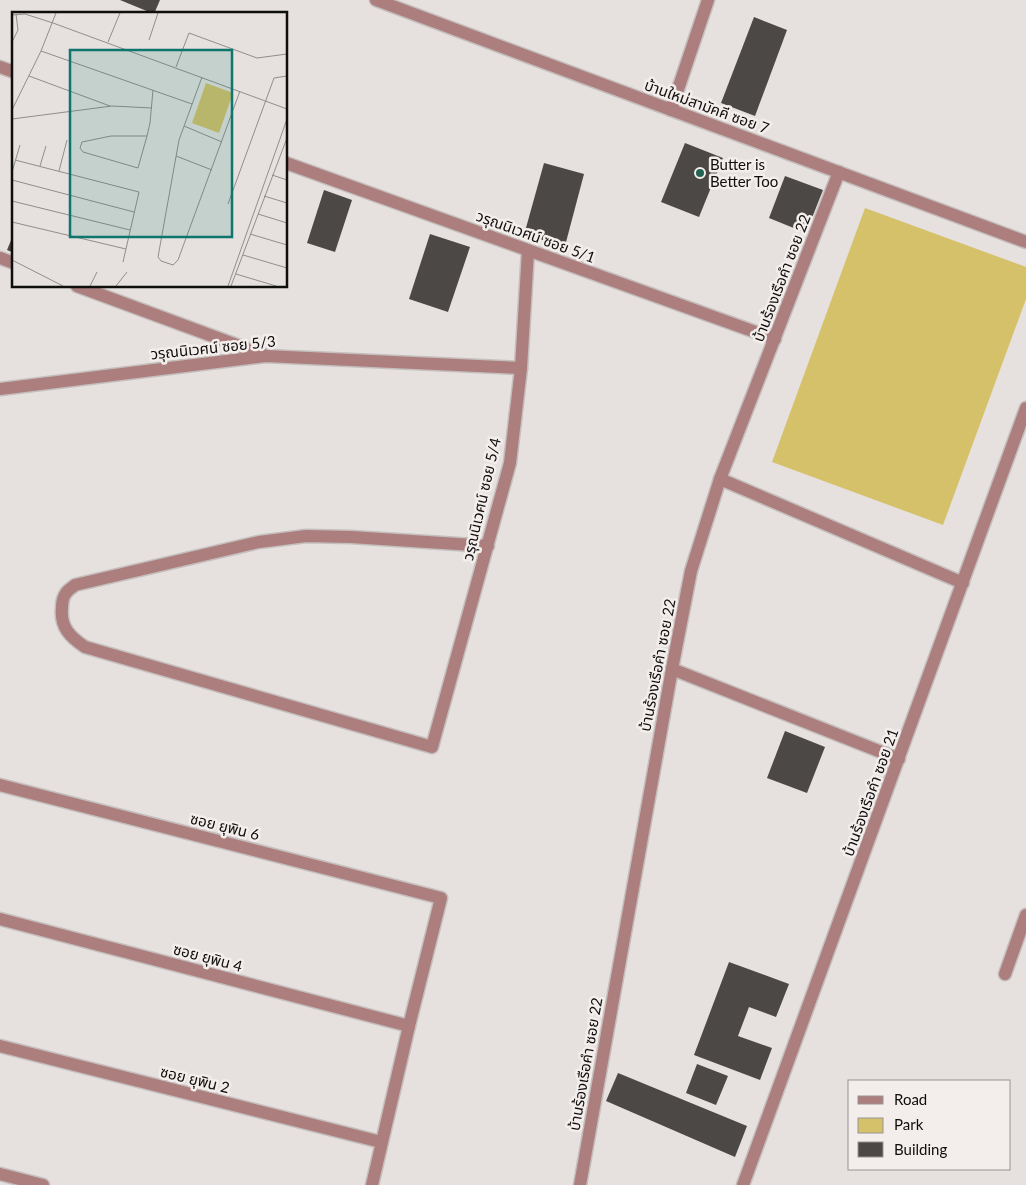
<svg xmlns="http://www.w3.org/2000/svg" width="1026" height="1185" font-family="Lato,'Noto Sans Thai',sans-serif">
	<style>
		.green { fill: #d6c16b }
		.building { fill: #4b4846 }
		.lines { fill: none; stroke-linecap: round; stroke-linejoin: round }
		.minor-casing { stroke: #c4bfbd; stroke-width: 15 }
		.minor { stroke: #ad7e7e; stroke-width: 12 }
		.poi-dot { fill: #226453; stroke: #f3eeec; stroke-width: 2 }
		.labels { text-anchor: middle; dominant-baseline: central; stroke-width: 5; stroke-linejoin: round; paint-order: stroke }
		.street-label { font-size: 15px; fill: #0f0e0d; stroke: #f3eeec }
		.poi-label { font-size: 15px; fill: #0f0e0d; stroke: #f3eeec; text-anchor: start }
		.inset-road { fill: none; stroke: #908d8b; stroke-width: 1 }
		.view { fill: #0f766e; fill-opacity: 0.15; stroke: #0f766e; stroke-width: 2.5 }
		.inset-edge { fill: none; stroke: #0f0e0d; stroke-width: 2.5 }
	</style>
	<rect width="100%" height="100%" fill="#e6e1df"/>
	<path class="green" d="M 865,208 L 1026,267 L 1026,299 L 943,525 L 772,462 Z"/>
	<g class="building">
		<path d="M 120,0 L 160,0 L 154,14 Z"/>
		<path d="M 754,17 L 787,30 L 755,116 L 721,103 Z"/>
		<path d="M 685,143 L 723,158 L 699,217 L 661,202 Z"/>
		<path d="M 544,163 L 584,174 L 565,246 L 524,235 Z"/>
		<path d="M 785,176 L 823,190 L 806,233 L 769,218 Z"/>
		<path d="M 324,190 L 352,200 L 335,252 L 307,243 Z"/>
		<path d="M 14,233 L 14,253 L 7,250 Z"/>
		<path d="M 430,234 L 470,247 L 448,312 L 409,299 Z"/>
		<path d="M 785,731 L 825,747 L 807,793 L 767,778 Z"/>
		<path d="M 729,962 L 789,984 L 776,1017 L 749,1007 L 738,1036 L 772,1048 L 760,1080 L 694,1055 Z"/>
		<path d="M 697,1064 L 728,1076 L 716,1105 L 686,1093 Z"/>
		<path d="M 618,1073 L 747,1126 L 735,1157 L 606,1101 Z"/>
	</g>
	<g class="lines">
		<g class="minor-casing">
			<g id="minor">
				<path d="M 376,0 L 1026,242"/>
				<path d="M 0,67 L 14,72"/>
				<path d="M 671,110 L 708,0"/>
				<path d="M 286,163 L 775,339"/>
				<path d="M 0,258 L 14,263"/>
				<path d="M 77,286 L 264,355"/>
				<path d="M 0,389 L 266,356 L 521,368"/>
				<path d="M 720,479 L 963,583"/>
				<path d="M 488,546 L 351,537 L 306,536 L 259,542 L 75,585 C 73,587 68,590 66,593 C 63,597 62,603 62,608 C 60,627 70,637 85,647 L 432,747 L 510,463 L 521,368 L 528,251"/>
				<path d="M 672,669 L 899,759"/>
				<path d="M 0,785 L 441,898 L 409,1026 L 372,1185"/>
				<path d="M 0,919 L 409,1026"/>
				<path d="M 1005,974 L 1026,915"/>
				<path d="M 0,1046 L 381,1142"/>
				<path d="M 0,1174 L 43,1185"/>
				<path d="M 580,1185 L 672,669 L 691,571 L 720,479 L 839,172"/>
				<path d="M 743,1185 L 1026,408"/>
			</g>
		</g>
		<use href="#minor" class="minor"/>
	</g>
	<circle class="poi-dot" cx="700" cy="173" r="5"/>
	<g class="labels">
		<g class="street-label">
			<text transform="translate(707 106) rotate(20)">บ้านใหม่สามัคคี ซอย 7</text>
			<text transform="translate(536 236) rotate(20)">วรุณนิเวศน์ ซอย 5/1</text>
			<text transform="translate(781 278) rotate(-69)">บ้านร้องเรือคำ ซอย 22</text>
			<text transform="translate(213 347) rotate(-6)">วรุณนิเวศน์ ซอย 5/3</text>
			<text transform="translate(481 499) rotate(-77)">วรุณนิเวศน์ ซอย 5/4</text>
			<text transform="translate(657 665) rotate(-79)">บ้านร้องเรือคำ ซอย 22</text>
			<text transform="translate(870 792) rotate(-70)">บ้านร้องเรือคำ ซอย 21</text>
			<text transform="translate(225 826) rotate(14)">ซอย ยุพิน 6</text>
			<text transform="translate(208 957) rotate(15)">ซอย ยุพิน 4</text>
			<text transform="translate(585 1064) rotate(-80)">บ้านร้องเรือคำ ซอย 22</text>
			<text transform="translate(195 1079) rotate(14)">ซอย ยุพิน 2</text>
		</g>
		<g class="poi-label">
			<text x="710" y="164">Butter is<tspan x="710" dy="17">Better Too</tspan></text>
		</g>
	</g>
	<g transform="translate(12 12)">
		<rect width="275" height="275" fill="#e6e1df"/>
		<path d="M 194,71 L 221,81 L 207,121 L 180,111 Z" fill="#d6c16b"/>
		<path class="inset-road" d="M 0,3 L 13,2 L 41,11 L 275,97M 137,28 L 146,1M 0,30 L 6,18 L 4,2M 96,30 L 108,1M 29,39 L 180,92M 164,55 L 177,21 L 245,46 L 275,42M 17,64 L 98,94M 190,65 L 167,128 L 146,245 L 149,249 L 161,253 L 166,248 L 228,79M 0,98 L 29,39 L 44,1M 0,107 L 100,94 L 140,96M 172,114 L 210,130M 135,124 L 99,124 L 70,130 L 68,136 L 71,140 L 126,156 L 135,124 L 138,111 L 141,78M 164,144 L 200,158M 3,148 L 127,180 L 111,250M 28,154 L 34,134M 47,159 L 55,128M 0,160 L 8,133M 260,163 L 275,168M 0,168 L 122,200M 252,184 L 275,191M 0,189 L 118,218M 216,192 L 262,66 L 275,64M 246,202 L 275,211M 0,210 L 114,237M 238,222 L 275,233M 231,243 L 275,256M 0,248 L 51,274M 224,262 L 264,274M 78,274 L 85,260M 104,274 L 115,260M 216,274 L 275,107M 219,274 L 275,126"/>
		<path class="view" d="M 58,38 L 220,38 L 220,225 L 58,225 Z"/>
		<rect width="275" height="275" class="inset-edge"/>
	</g>
	<rect x="848" y="1080" width="162" height="90" fill="#f3eeec" stroke="#989493"/>
	<rect x="858" y="1096" width="25" height="8" fill="#ad7e7e" stroke="#989493"/>
	<text x="894" y="1105" font-size="15" fill="#0f0e0d">Road</text>
	<rect x="858" y="1118" width="25" height="15" fill="#d6c16b" stroke="#989493"/>
	<text x="894" y="1130" font-size="15" fill="#0f0e0d">Park</text>
	<rect x="858" y="1142" width="25" height="15" fill="#4b4846" stroke="#989493"/>
	<text x="894" y="1155" font-size="15" fill="#0f0e0d">Building</text>
</svg>
